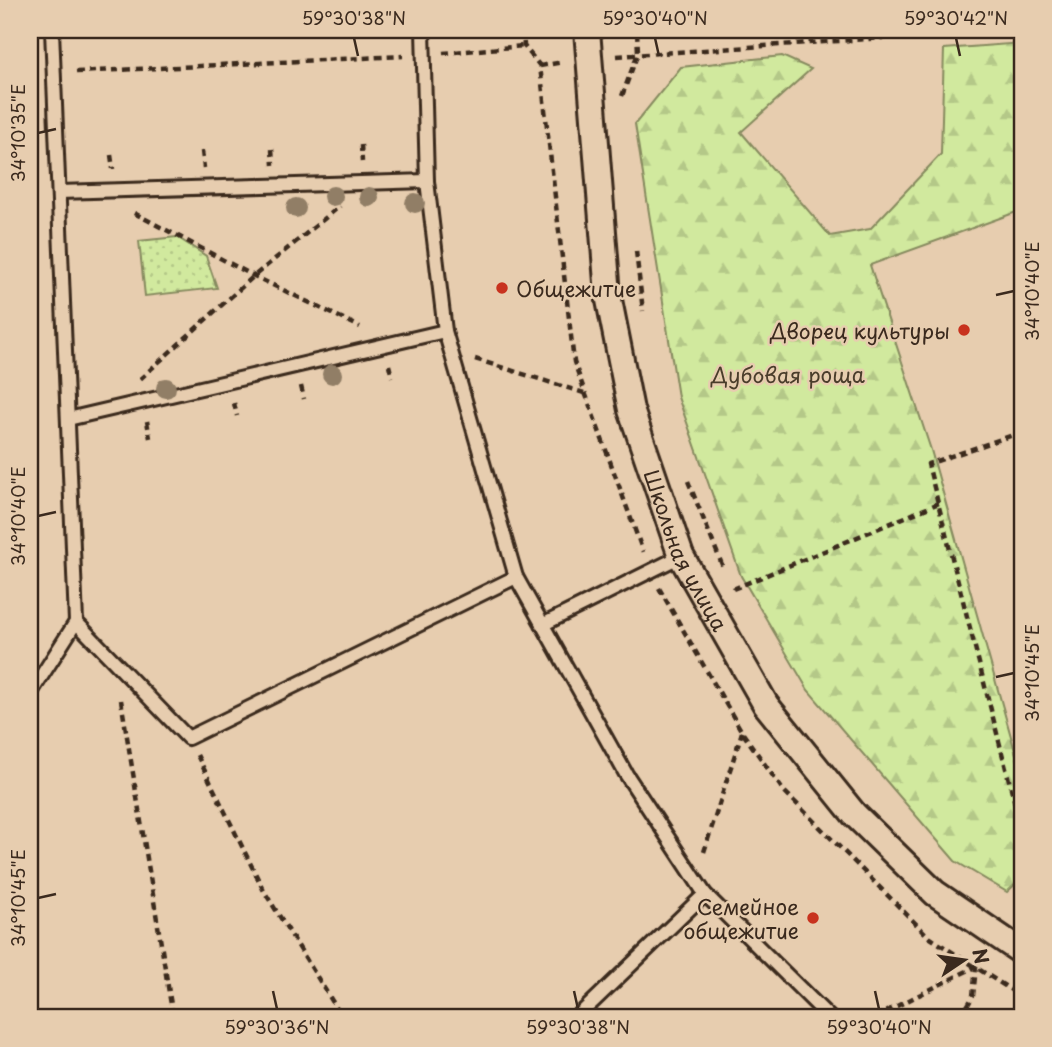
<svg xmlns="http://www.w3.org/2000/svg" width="1052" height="1047" font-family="'Playpen Sans',sans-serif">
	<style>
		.forest { fill: url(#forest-firs); stroke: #868a5e; stroke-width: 2 }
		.park { fill: url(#park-dots); stroke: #868a5e; stroke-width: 2 }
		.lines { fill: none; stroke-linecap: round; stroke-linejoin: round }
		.lane-casing { stroke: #3b2a1e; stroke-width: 18 }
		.street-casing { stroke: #3b2a1e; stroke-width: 30 }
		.path { stroke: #3b2a1e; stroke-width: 4.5; stroke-dasharray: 7 5; stroke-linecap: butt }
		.lane { stroke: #e7cdaf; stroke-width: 12 }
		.street { stroke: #e7cdaf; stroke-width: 24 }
		.tree { fill: #917e66 }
		.ticks { fill: none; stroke: #3b2a1e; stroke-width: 2.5 }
		.poi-dot { fill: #c8321e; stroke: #e7cdaf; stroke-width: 2.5 }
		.labels { text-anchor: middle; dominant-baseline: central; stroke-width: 5; stroke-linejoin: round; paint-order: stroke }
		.poi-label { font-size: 21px; fill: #3b2a1e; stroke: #e7cdaf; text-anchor: end }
		.park-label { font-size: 21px; fill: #4a3d2b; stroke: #e7cdaf }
		.street-label { font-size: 21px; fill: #3b2a1e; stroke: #e7cdaf }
		.neatline { fill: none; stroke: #3b2a1e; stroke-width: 2.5 }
		.ticks-label { font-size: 18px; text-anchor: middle; fill: #3b2a1e }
	</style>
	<defs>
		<pattern id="forest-firs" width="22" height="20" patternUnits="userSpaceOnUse" patternTransform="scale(1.75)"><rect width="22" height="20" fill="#d1e99e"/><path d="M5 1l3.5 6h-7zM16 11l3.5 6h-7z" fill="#b4c888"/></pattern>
		<pattern id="park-dots" width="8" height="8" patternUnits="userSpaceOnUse" patternTransform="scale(1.75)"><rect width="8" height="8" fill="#d1e99e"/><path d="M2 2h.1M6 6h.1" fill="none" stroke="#b4c888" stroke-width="1.8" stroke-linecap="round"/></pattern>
	</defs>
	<rect width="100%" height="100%" fill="#e7cdaf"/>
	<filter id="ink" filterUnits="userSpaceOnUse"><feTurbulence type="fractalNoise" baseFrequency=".0143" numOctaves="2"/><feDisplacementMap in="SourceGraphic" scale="14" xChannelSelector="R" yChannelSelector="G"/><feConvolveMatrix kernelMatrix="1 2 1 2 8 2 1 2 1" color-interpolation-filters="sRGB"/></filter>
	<g filter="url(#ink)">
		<path class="forest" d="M 1022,43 L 1022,210 L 870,265 L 931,450 L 1022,776 L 1022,878 L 1007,892 L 955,861 L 808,690 L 741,576 L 678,397 L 635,124 L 681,67 L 782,56 L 811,69 L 741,132 L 830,236 L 870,229 L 941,154 L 944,49 Z"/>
		<path class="park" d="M 177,237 L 206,256 L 217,288 L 145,296 L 139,241 Z"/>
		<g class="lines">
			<g class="lane-casing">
				<g id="lane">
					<path d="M 423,30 L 427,181 L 445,331 L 516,577 L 626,774 L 705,894 L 829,1017"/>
					<path d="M 59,192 L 427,181"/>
					<path d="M 68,419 L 445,331"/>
					<path d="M 76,622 L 188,738 L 516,577"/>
					<path d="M 542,625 L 681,556"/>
					<path d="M 30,694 L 76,622 L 52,30"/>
					<path d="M 577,1017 L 705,894"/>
				</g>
			</g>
			<g class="street-casing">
				<g id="street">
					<path id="s1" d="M 587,30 L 608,295 L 631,410 L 681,556 L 766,705 L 854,814 L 935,893 L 1022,952"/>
				</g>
			</g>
			<g class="path">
				<path d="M 523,30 L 524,46 L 540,66 L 574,362 L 643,552"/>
				<path d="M 443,53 L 524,46"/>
				<path d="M 617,56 L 1000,30"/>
				<path d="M 540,66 L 563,62"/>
				<path d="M 76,72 L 403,56"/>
				<path d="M 622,96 L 638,53 L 637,30"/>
				<path d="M 361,145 L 362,162"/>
				<path d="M 272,149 L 273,165"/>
				<path d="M 202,151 L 204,168"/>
				<path d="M 111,155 L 113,169"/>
				<path d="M 134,213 L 254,276 L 360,327"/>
				<path d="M 636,251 L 643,311"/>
				<path d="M 475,359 L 584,393"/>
				<path d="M 389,365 L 392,377"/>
				<path d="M 140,379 L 254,276 L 340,206"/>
				<path d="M 301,386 L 304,399"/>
				<path d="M 234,403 L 237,416"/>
				<path d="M 147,421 L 150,438"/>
				<path d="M 1022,432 L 928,464 L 1022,831"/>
				<path d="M 688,481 L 723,567"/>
				<path d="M 659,588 L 742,732 L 783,790 L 929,937 L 1022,997"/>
				<path d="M 733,589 L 939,503"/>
				<path d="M 121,700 L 173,1017"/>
				<path d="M 197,755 L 264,891 L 342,1017"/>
				<path d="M 704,852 L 742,732"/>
				<path d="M 875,1017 L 975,967"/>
				<path d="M 961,1017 L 973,996 L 976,967 L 982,958"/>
			</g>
			<use href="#lane" class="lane"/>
			<use href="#street" class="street"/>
		</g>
		<g class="tree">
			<circle cx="333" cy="196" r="10"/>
			<circle cx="369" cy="197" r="10"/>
			<circle cx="415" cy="203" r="10"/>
			<circle cx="296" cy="208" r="10"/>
			<circle cx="332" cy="374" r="10"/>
			<circle cx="166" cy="388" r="10"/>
		</g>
	</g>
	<path class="ticks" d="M 354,38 L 358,56M 655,38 L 659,56M 956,38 L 960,56M 38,133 L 56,129M 996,295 L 1014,291M 38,516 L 56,512M 996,677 L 1014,673M 38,898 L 56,894M 273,991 L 277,1009M 574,991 L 578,1009M 875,991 L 879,1009"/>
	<g class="poi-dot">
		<circle cx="502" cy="288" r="7"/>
		<circle cx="964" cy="330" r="7"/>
		<circle cx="813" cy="918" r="7"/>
	</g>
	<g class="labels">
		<g class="poi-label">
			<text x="516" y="288" text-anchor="start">Общежитие</text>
			<text x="950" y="330">Дворец культуры</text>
			<text x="799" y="906">Семейное<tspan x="799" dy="24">общежитие</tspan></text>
		</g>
		<g class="park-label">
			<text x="788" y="374">Дубовая роща</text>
		</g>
		<g class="street-label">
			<text stroke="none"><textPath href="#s1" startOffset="534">Школьная улица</textPath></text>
		</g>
	</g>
	<rect width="1052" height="1047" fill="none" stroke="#e7cdaf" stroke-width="77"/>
	<g transform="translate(964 960) rotate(77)" stroke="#e7cdaf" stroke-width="5" paint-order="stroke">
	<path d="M0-5L12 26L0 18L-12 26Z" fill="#3b2a1e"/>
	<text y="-10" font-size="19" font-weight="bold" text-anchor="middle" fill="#3b2a1e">N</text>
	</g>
	<rect x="38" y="38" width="976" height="971" class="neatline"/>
	<g class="ticks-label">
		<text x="354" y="25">59°30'38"N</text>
		<text x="655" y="25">59°30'40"N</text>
		<text x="956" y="25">59°30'42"N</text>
		<text transform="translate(19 133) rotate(-90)" y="6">34°10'35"E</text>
		<text transform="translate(1033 291) rotate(-90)" y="6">34°10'40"E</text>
		<text transform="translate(19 516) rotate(-90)" y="6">34°10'40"E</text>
		<text transform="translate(1033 673) rotate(-90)" y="6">34°10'45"E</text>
		<text transform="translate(19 898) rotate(-90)" y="6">34°10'45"E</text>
		<text x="277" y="1034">59°30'36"N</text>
		<text x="578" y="1034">59°30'38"N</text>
		<text x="879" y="1034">59°30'40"N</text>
	</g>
</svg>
